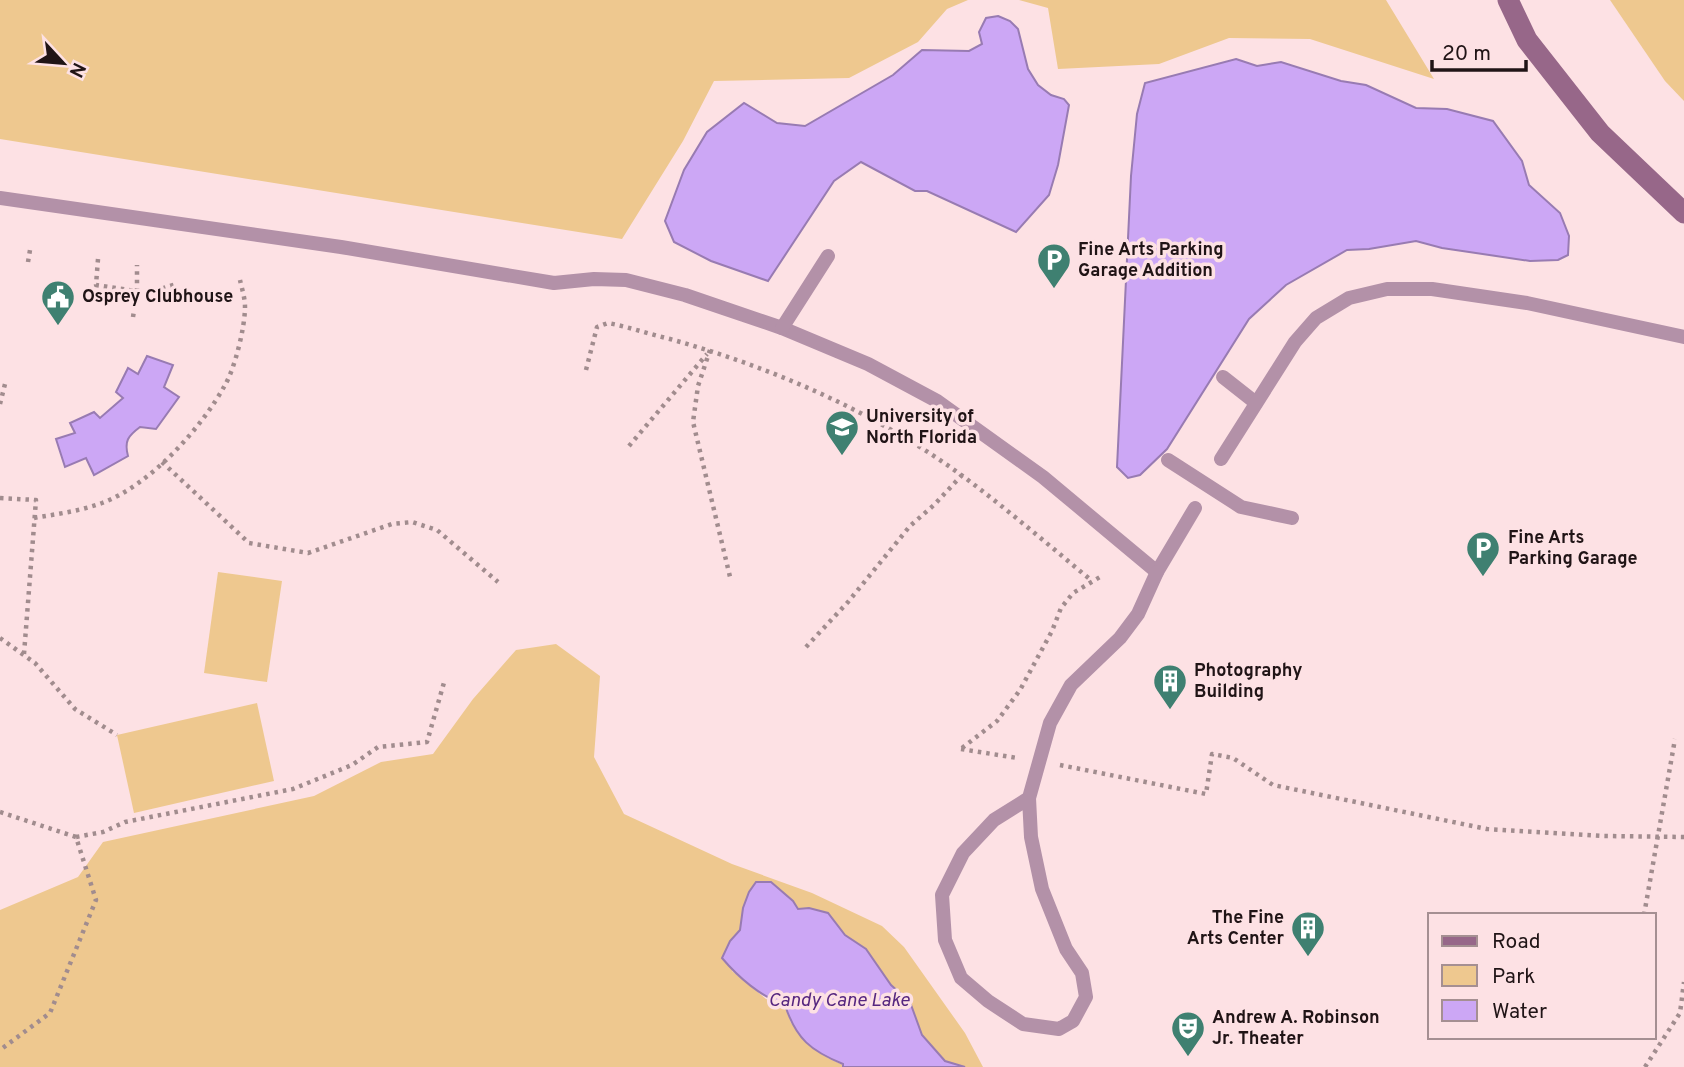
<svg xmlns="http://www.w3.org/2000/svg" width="1684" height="1067" font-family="Overpass,sans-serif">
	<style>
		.green { fill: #eec88f }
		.water { fill: #cca7f5; stroke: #987bb2; stroke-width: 2 }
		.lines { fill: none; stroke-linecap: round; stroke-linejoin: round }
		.path { stroke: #a18c8e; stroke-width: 4.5; stroke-dasharray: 3.5 5; stroke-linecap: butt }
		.lane { stroke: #b391a8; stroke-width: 14 }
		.secondary { stroke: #976789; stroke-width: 21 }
		.labels { text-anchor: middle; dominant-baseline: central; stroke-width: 7; stroke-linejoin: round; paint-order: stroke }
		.poi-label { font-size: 18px; font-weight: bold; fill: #201416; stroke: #fde1e4; text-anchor: start }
		.water-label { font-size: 19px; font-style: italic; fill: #56267f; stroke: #fde1e4 }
	</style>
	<rect width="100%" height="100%" fill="#fde1e4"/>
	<g class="green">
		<path d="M 0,0 L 968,0 L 947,9 L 918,42 L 849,78 L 714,81 L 683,141 L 622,239 L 0,139 Z"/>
		<path d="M 1019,0 L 1386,0 L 1434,79 L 1310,39 L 1229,38 L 1159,64 L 1058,69 L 1048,8 Z"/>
		<path d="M 1610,0 L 1684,0 L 1684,101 L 1665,81 Z"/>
		<path d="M 218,572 L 282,581 L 267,682 L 204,673 Z"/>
		<path d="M 556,644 L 600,676 L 594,757 L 624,814 L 732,864 L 812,893 L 882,926 L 904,947 L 965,1033 L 983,1067 L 965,1067 L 945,1061 L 922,1035 L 910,1002 L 891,985 L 866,949 L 845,935 L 828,913 L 798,909 L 793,901 L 743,908 L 740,930 L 730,941 L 732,971 L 766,999 L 785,1005 L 791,1023 L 828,1058 L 843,1065 L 843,1067 L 0,1067 L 0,910 L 78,877 L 103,842 L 314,796 L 381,762 L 433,754 L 473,699 L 516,650 Z"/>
		<path d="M 257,703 L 274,781 L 134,813 L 117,735 Z"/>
	</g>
	<g class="water">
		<path d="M 998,16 L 1010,21 L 1018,29 L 1028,69 L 1038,85 L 1051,95 L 1064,99 L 1069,105 L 1058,165 L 1049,195 L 1016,232 L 927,191 L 915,191 L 861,162 L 834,181 L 768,281 L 711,261 L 674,242 L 665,221 L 684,170 L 707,132 L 744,103 L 777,123 L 805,126 L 893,75 L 922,50 L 969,51 L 982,44 L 979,32 L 986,18 Z"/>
		<path d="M 1236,59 L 1257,66 L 1281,62 L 1341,81 L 1366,85 L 1416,108 L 1447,109 L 1493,121 L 1522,161 L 1529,185 L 1560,213 L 1569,236 L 1568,255 L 1558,260 L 1530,261 L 1442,248 L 1416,241 L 1369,249 L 1347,250 L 1286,285 L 1249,319 L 1167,449 L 1140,475 L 1128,478 L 1117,467 L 1131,176 L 1137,114 L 1145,83 Z"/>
		<path d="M 147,356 L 173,365 L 164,387 L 179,397 L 156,429 L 140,427 C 128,436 124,441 128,456 L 94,475 L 86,458 L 65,467 L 56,439 L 75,433 L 70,423 L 94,412 L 100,418 L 123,398 L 116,392 L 128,368 L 138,374 Z"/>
		<path d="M 756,882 L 771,882 L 793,901 L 798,909 L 809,908 L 828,913 L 845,935 L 866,949 L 891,985 L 910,1002 L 922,1035 L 945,1061 L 965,1067 L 843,1067 L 843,1064 C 811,1051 796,1039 785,1005 C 761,997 738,977 722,958 L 730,941 L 740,930 L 743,908 L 749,892 Z"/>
	</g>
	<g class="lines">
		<g class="path">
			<path d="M 98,259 L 96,285 L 148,293 L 176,284"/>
			<path d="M 28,262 L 30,250"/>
			<path d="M 133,317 L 137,291 L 137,265"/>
			<path d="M 710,350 L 698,386 L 693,422 L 731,581"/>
			<path d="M 586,370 L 597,327 L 608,323 C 629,327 649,334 670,339 C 774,368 877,413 964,477 C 1008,510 1050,546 1092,581"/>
			<path d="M 0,404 L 5,384"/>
			<path d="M 629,446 L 707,354"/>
			<path d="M 162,462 L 249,543 L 308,553 L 392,524 L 412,522 L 437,530 L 498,582"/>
			<path d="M 0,498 L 36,500 L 24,654"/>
			<path d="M 34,518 C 57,514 80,511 102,503 C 150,485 201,429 225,385 C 235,368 245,327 245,307 C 245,298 242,289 240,280"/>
			<path d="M 0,638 L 35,663 L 75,709 L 117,735"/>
			<path d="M 806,647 L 848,602 L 910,526 L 934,505 L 962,475"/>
			<path d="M 962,748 L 997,721 L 1020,690 L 1052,631 L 1061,608 L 1073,593 L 1100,577"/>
			<path d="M 961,749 L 1017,758"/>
			<path d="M 1060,765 L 1206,794 L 1212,754 L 1233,758 L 1273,785 L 1487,829 L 1604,836 L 1684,837"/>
			<path d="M 0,812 L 76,837 L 96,900 L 50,1013 L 0,1050"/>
			<path d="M 76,837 L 103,832 L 125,822 L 293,789 L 352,765 L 378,747 L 427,742 L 445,679"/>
			<path d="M 1644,915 L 1675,739"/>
			<path d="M 1645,1067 L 1680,1013 L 1684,982"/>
		</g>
		<g class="lane">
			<path d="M 0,198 L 341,247 L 554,283 L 594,279 L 626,280 L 685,295 L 782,328 L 868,364 L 937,401 L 1043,477 L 1157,572 L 1195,508"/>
			<path d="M 782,328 L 828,256"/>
			<path d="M 1223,377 L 1256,403"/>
			<path d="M 1221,459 L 1295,342 L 1316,318 L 1349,298 L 1387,289 L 1432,289 L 1527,303 L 1684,337"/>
			<path d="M 1168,460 L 1241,507 L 1292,518"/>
			<path d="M 1029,798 L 994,820 L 963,853 L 942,895 L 945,940 L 961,978 L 988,1001 L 1023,1024 L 1059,1029 L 1073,1021 L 1086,997 L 1082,973 L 1066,949 L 1042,889 L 1031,837 L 1029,798 L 1050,723 L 1071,685 L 1120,638 L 1138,614 L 1157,572"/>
		</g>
		<path class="secondary" d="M 1508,0 L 1527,40 L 1600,133 L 1684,213"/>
	</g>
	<defs>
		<g id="parking-pin" transform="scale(1.75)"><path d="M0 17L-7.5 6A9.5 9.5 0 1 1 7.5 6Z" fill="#3f8071" stroke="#fde1e4"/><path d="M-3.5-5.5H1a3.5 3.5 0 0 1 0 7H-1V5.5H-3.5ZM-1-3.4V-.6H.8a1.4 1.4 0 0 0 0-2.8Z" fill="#fff"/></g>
		<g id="civic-pin" transform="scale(1.75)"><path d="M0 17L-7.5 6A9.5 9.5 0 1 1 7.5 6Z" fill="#3f8071" stroke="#fde1e4"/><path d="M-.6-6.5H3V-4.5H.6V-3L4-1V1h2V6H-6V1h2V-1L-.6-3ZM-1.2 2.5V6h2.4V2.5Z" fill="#fff"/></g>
		<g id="university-pin" transform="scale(1.75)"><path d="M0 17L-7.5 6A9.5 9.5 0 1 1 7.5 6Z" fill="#3f8071" stroke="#fde1e4"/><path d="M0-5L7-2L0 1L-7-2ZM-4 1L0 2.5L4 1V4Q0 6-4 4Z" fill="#fff"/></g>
		<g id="building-pin" transform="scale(1.75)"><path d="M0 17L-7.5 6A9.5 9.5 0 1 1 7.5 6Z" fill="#3f8071" stroke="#fde1e4"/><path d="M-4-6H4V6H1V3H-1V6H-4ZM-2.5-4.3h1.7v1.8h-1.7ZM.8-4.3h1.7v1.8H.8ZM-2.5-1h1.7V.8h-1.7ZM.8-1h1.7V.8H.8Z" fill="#fff"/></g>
		<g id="theatre-pin" transform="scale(1.75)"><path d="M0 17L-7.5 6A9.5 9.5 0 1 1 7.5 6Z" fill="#3f8071" stroke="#fde1e4"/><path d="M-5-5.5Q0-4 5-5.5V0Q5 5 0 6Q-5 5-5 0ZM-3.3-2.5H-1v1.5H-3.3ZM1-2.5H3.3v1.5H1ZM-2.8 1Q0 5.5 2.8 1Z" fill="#fff"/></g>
	</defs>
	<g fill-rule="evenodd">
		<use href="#parking-pin" x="1054" y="260"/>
		<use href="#civic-pin" x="58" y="297"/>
		<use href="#university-pin" x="842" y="427"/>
		<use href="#parking-pin" x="1483" y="548"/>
		<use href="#building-pin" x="1170" y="681"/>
		<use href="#building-pin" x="1308" y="928"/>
		<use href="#theatre-pin" x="1188" y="1028"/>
	</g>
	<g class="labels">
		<g class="poi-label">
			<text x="1078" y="250">Fine Arts Parking<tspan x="1078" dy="21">Garage Addition</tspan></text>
			<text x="82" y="297">Osprey Clubhouse</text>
			<text x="866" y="417">University of<tspan x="866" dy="21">North Florida</tspan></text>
			<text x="1508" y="538">Fine Arts<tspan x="1508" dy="21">Parking Garage</tspan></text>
			<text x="1194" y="671">Photography<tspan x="1194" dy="21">Building</tspan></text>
			<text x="1284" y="918" text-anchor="end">The Fine<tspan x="1284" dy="21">Arts Center</tspan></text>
			<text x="1212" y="1018">Andrew A. Robinson<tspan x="1212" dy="21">Jr. Theater</tspan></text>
		</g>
		<g class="water-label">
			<text x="839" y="1001">Candy Cane Lake</text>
		</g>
	</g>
	<rect x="1428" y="913" width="228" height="126" fill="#fde1e4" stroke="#a58f92" stroke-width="2"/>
	<rect x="1442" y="936" width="35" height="10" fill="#976789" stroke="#a58f92" stroke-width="2"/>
	<text x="1492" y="948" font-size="21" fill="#201416">Road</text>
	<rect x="1442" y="965" width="35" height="21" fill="#eec88f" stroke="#a58f92" stroke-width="2"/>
	<text x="1492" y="983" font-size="21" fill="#201416">Park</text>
	<rect x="1442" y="1000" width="35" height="21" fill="#cca7f5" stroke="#a58f92" stroke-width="2"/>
	<text x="1492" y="1018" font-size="21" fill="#201416">Water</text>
	<g transform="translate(63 63) rotate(116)" stroke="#fde1e4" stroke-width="5" paint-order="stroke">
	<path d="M0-5L12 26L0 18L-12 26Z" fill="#201416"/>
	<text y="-10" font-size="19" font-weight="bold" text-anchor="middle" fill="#201416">N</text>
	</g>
	<path d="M1432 60v10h94v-10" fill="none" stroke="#201416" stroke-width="3.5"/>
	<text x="1442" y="60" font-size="21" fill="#201416" stroke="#fde1e4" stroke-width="5" paint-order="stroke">20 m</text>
</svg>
